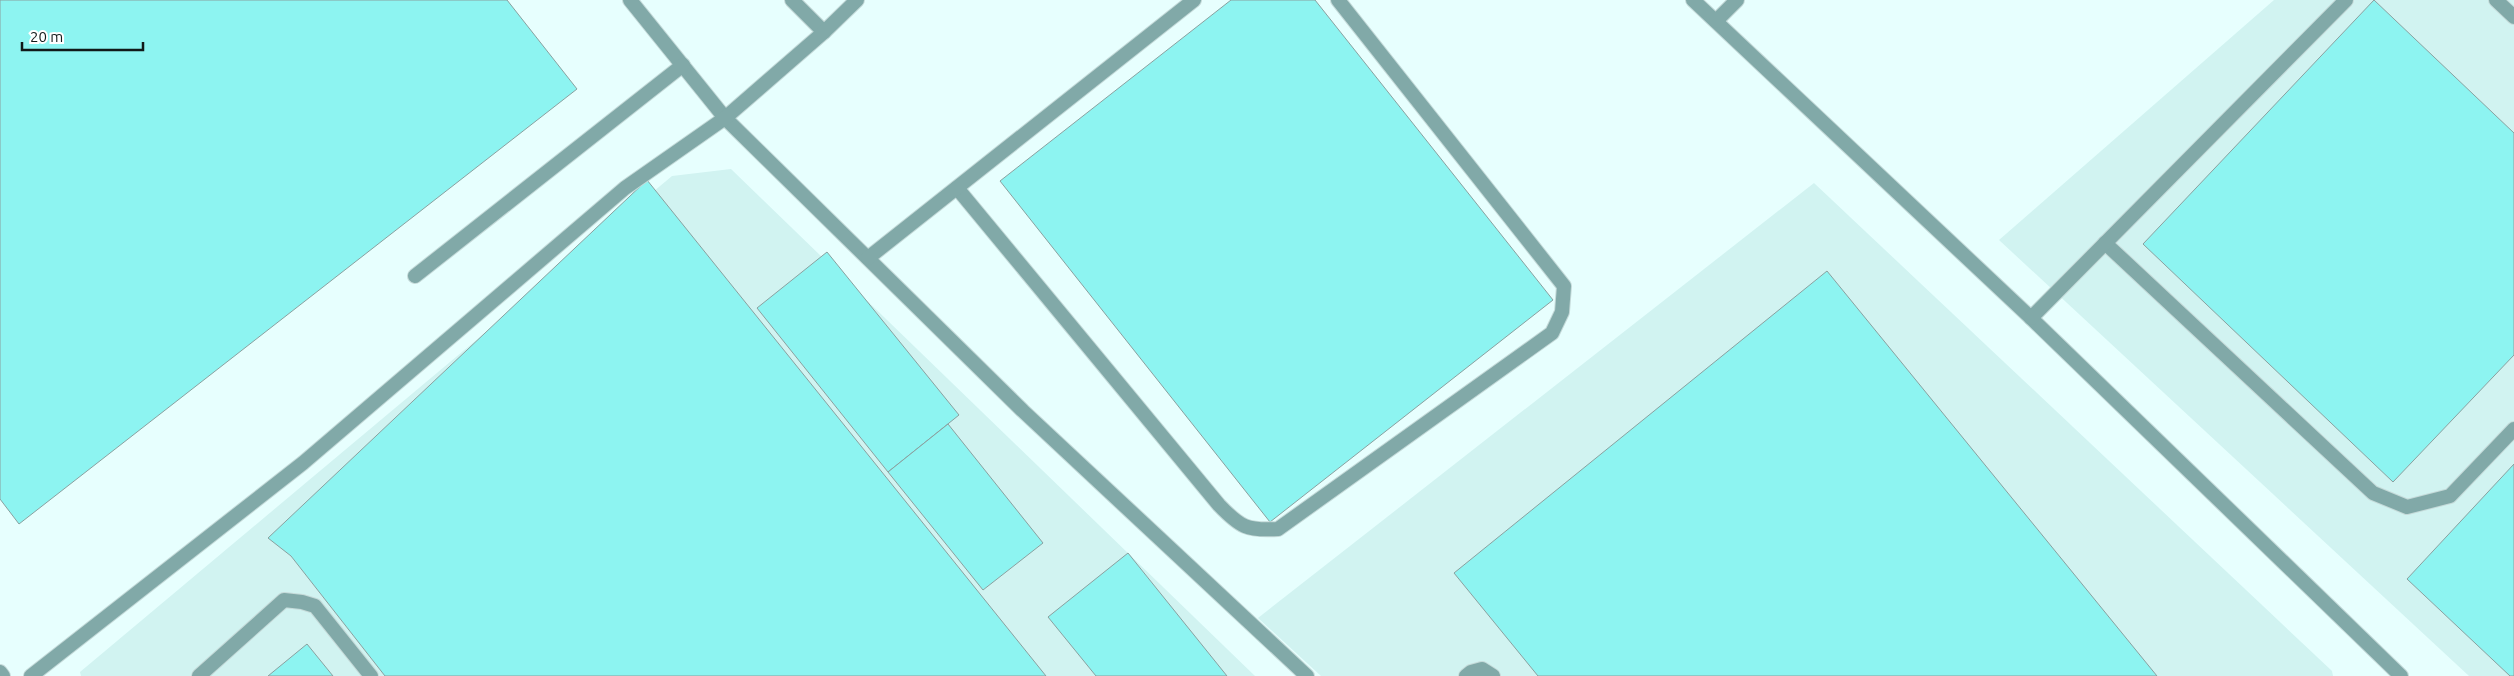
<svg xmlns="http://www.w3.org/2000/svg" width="2514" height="676" font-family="Ubuntu,sans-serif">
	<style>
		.built { fill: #d1f3f1 }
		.building { fill: #8df4f1; stroke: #8aa09f }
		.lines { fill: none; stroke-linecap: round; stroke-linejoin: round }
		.service-casing { stroke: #c5dad9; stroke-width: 16 }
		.service { stroke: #81a9a8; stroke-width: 14 }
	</style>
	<rect width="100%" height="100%" fill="#e7fffe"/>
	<g class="built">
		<path d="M 2274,0 L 2514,0 L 2514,676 L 2469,676 L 1999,240 Z"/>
		<path d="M 731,169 L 1255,676 L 81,676 L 80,672 L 672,176 Z"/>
		<path d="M 1814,183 L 2332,671 L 2333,676 L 1321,676 L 1258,618 Z"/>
	</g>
	<g class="building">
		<path d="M 0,0 L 507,0 L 577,89 L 19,524 L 0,499 Z"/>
		<path d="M 1231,0 L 1315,0 L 1553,300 L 1270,522 L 1000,181 Z"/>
		<path d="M 2374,0 L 2514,133 L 2514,355 L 2393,482 L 2143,244 Z"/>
		<path d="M 647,180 L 1046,676 L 385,676 L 291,556 L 268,538 Z"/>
		<path d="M 827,252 L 959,415 L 888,472 L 757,308 Z"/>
		<path d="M 1827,271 L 2157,676 L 1538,676 L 1454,573 Z"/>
		<path d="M 948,424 L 1043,543 L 983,590 L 888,472 Z"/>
		<path d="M 2514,464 L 2514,676 L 2510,676 L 2407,579 Z"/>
		<path d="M 1128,553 L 1227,676 L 1096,676 L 1048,617 Z"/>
		<path d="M 307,644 L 333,676 L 268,676 Z"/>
	</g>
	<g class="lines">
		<g class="service-casing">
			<g id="service">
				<path d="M 630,0 L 725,118 L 1023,411 L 1307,676"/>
				<path d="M 792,0 L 824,32"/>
				<path d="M 1693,0 L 2031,318 L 2401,676"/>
				<path d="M 2496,0 L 2514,17"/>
				<path d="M 1716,21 L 1737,0"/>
				<path d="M 957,188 L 1219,505 C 1240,527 1247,531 1278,529 L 1552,333 L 1562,312 L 1564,286 L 1338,0"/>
				<path d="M 2105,243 L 2373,493 L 2407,507 L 2450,496 L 2514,429"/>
				<path d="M 868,258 L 1194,0"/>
				<path d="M 415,276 L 683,65"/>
				<path d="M 2031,318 L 2346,0"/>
				<path d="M 0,672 L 3,676"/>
				<path d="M 31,676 L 303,463 L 625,188 L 725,118 L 824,32 L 857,0"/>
				<path d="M 199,676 L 284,600 L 302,602 L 315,606 L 371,676"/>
				<path d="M 1466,676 L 1471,672 L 1482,669 L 1493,676"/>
			</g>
		</g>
		<use href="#service" class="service"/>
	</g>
	<path d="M22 42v8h121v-8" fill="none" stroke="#111919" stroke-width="2.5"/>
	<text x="30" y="42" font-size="15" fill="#111919" stroke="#ffffff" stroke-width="4" paint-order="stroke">20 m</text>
</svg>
